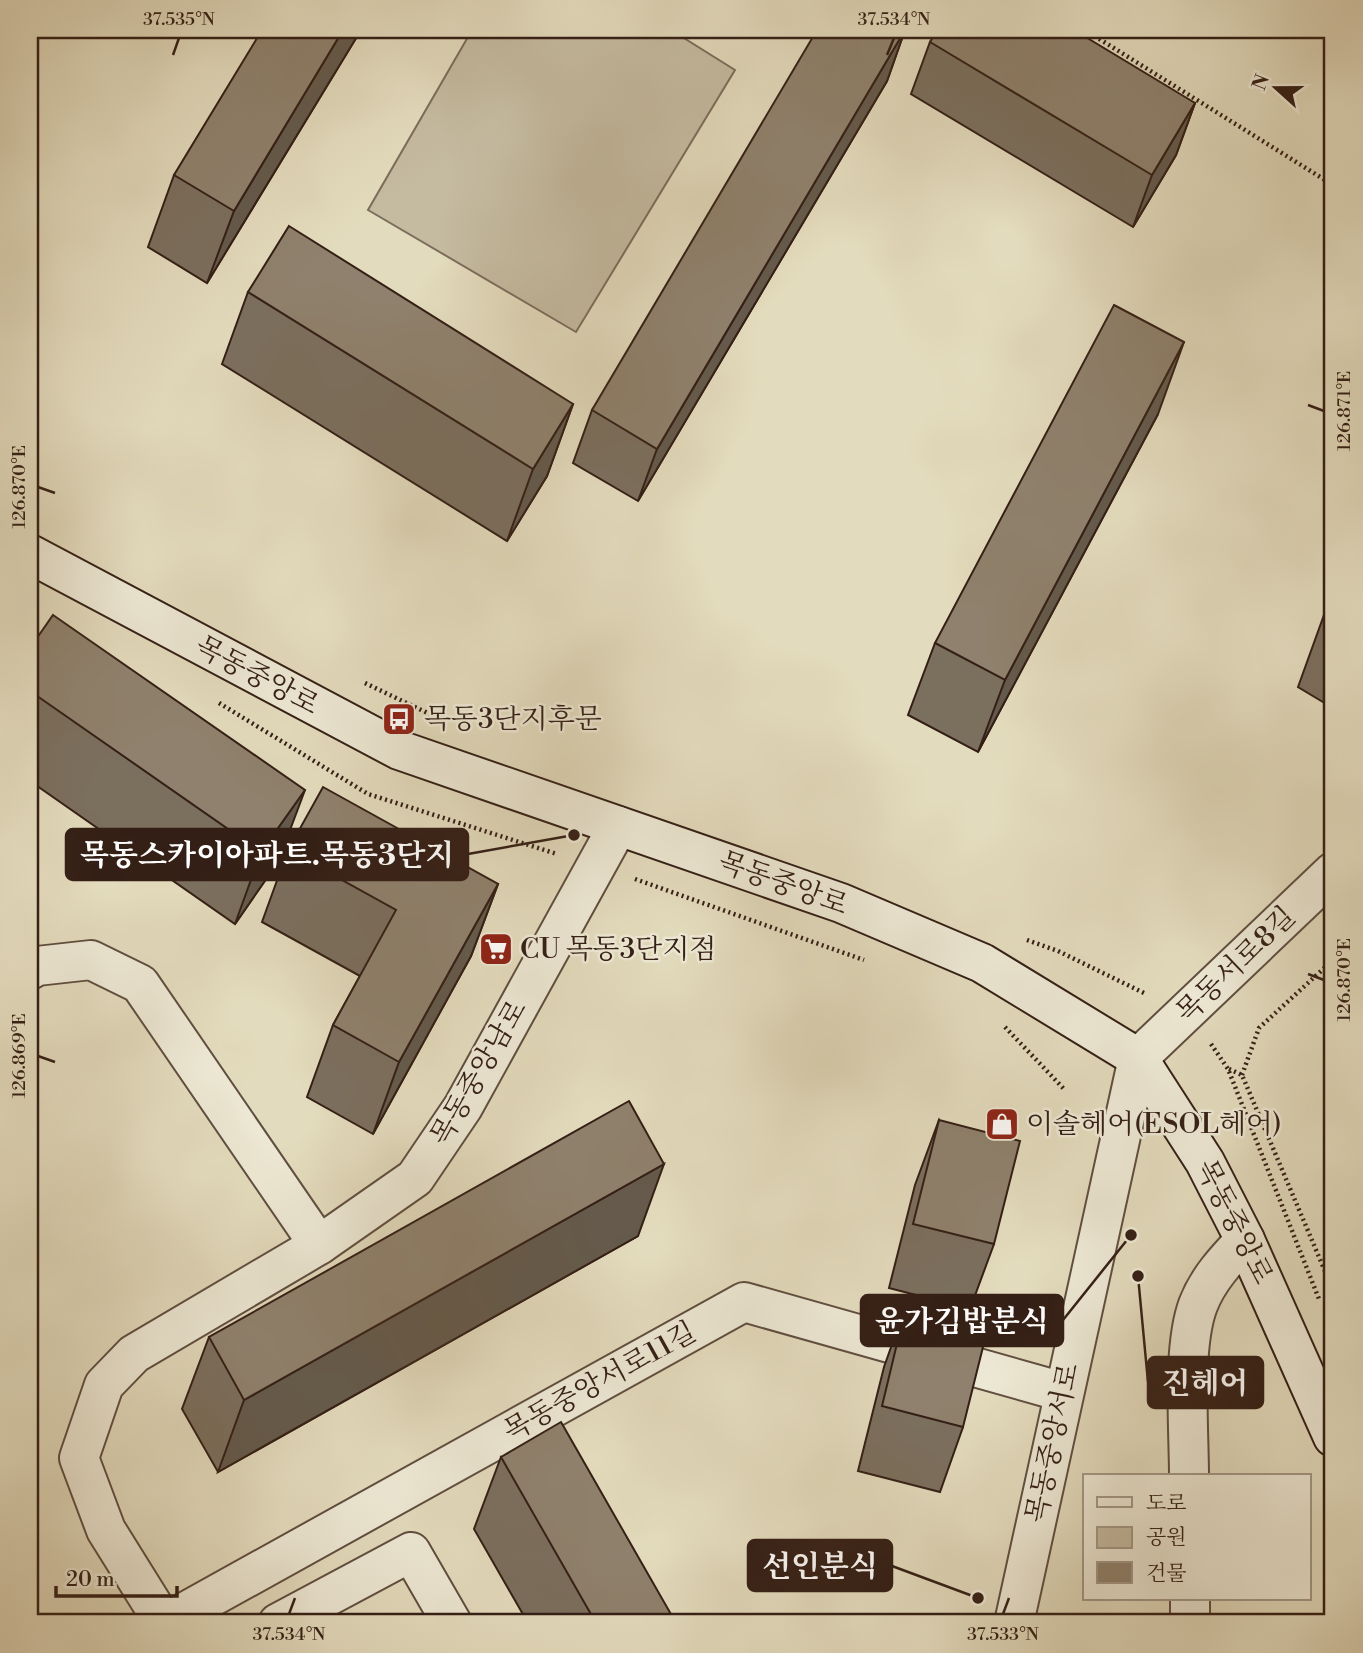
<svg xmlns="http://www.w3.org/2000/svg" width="1363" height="1653" font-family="'Libre Bodoni','Noto Serif KR',serif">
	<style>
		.park { fill: #c5bba1; stroke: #7c6d5c; stroke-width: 2 }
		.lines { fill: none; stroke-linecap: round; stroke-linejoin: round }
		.minor-casing { stroke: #604e40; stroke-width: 42 }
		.tertiary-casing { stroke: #604e40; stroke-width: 42 }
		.secondary-casing { stroke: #341f16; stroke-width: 42 }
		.path { stroke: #341f16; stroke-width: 4.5; stroke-dasharray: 2 3.5; stroke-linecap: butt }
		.minor { stroke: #ede8d4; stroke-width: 38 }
		.tertiary { stroke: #ede8d4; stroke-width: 38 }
		.secondary { stroke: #ede8d4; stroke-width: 38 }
		.wall { fill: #7b6f5e; stroke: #341f16; stroke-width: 2 }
		.shaded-wall { fill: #645a4c; stroke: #341f16; stroke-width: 2 }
		.building { fill: #8f816d; stroke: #341f16; stroke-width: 2 }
		.ticks { fill: none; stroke: #341f16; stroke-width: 2.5 }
		.labels { text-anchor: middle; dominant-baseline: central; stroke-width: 5; stroke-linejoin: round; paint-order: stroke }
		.street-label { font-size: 28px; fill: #341f16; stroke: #ede8d4 }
		.poi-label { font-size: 28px; fill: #341f16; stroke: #ede8d4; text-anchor: start }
		.leader { fill: none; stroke: #341f16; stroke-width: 2.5 }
		.callout-dot { fill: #341f16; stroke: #ede8d4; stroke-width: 2.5 }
		.callout { fill: #341f16; stroke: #341f16; stroke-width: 2.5 }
		.callout-label { font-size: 30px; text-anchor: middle; font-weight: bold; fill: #fff }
		.neatline { fill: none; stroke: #341f16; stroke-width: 2.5 }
		.ticks-label { font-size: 18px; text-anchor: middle; fill: #341f16 }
	</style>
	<rect width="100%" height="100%" fill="#e3dbbd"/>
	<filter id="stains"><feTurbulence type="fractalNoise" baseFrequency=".00286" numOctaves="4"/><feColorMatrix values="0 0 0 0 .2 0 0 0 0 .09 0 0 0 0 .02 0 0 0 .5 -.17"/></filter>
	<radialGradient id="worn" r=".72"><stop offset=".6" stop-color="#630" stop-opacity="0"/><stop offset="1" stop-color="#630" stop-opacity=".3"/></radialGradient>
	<path class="park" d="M 472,30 L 671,30 L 735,70 L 576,332 L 368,210 Z"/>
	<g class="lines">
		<g class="minor-casing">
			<g id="minor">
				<path d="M 30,970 L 37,966 L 91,960 L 140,984 L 319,1245 L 415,1178 L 463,1107 L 618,826"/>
				<path d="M 1189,1476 C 1189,1429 1182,1348 1198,1305 C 1208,1279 1226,1260 1245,1240"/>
				<path d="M 1190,1599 L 1190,1623"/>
				<path d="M 164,1623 L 106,1530 L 79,1458 L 104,1385 L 134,1354 L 319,1245"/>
				<path d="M 165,1623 L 744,1302 L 1063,1392"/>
				<path d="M 278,1623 L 411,1552 L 452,1623"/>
			</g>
		</g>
		<g class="tertiary-casing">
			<path id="tertiary" d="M 1014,1623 L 1138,1058 L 1333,872"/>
		</g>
		<g class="secondary-casing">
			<path id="secondary" d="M 30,554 L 399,750 L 841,903 L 982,963 L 1138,1058 L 1205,1162 L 1245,1240 L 1333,1437"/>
		</g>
		<g class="path">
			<path d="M 1085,30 L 1333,185"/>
			<path d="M 30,507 L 37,515"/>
			<path d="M 365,683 L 442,720"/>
			<path d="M 219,703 L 368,794 L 557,854"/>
			<path d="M 635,879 L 864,960"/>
			<path d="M 1027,940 L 1058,951 L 1146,994"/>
			<path d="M 1005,1027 L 1065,1090"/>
			<path d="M 1211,1044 L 1228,1069 L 1319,1299"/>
			<path d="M 1229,1069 L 1242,1075 L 1333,1290"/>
			<path d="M 1242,1075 L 1259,1028 L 1333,960"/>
		</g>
		<use href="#minor" class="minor"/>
		<use href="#tertiary" class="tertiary"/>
		<use href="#secondary" class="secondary"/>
	</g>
	<g class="wall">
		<path d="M 361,30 L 207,283 L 148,247 L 174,175 Z"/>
		<path d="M 905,30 L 887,81 L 638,501 L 573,463 L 592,410 Z"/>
		<path d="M 930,42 L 1195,103 L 1176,155 L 1133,227 L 911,94 Z"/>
		<path d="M 248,292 L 573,404 L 547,476 L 507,541 L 222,364 Z"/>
		<path d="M 1158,414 L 978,752 L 908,715 L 935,643 Z"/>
		<path d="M 1333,599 L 1333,708 L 1298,687 L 1324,615 Z"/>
		<path d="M 30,648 L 278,862 L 235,924 L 30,781 Z"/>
		<path d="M 288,850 L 498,884 L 471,956 L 373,1134 L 307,1097 L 333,1025 L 360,976 L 262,922 Z"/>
		<path d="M 939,1120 L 994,1244 L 970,1309 L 889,1288 L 915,1185 Z"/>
		<path d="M 638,1236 L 218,1472 L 182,1409 L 209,1337 Z"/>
		<path d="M 907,1302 L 963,1427 L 940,1492 L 858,1471 L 884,1367 Z"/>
		<path d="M 501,1457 L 676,1623 L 528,1623 L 474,1529 Z"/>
	</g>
	<g class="shaded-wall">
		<path d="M 343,30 L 361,30 L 207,283 L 234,211 Z"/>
		<path d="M 905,30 L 887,81 L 638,501 L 657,449 Z"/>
		<path d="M 1195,103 L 1176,155 L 1133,227 L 1152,175 Z"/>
		<path d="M 1184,342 L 1158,414 L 978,752 L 1005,680 Z"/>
		<path d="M 573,404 L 547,476 L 507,541 L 533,469 Z"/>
		<path d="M 305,790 L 278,862 L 235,924 L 261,852 Z"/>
		<path d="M 498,884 L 471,956 L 373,1134 L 399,1062 Z"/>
		<path d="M 664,1164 L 638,1236 L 218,1472 L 244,1400 Z"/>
	</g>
	<g class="building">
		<path d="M 262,30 L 343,30 L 234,211 L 174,175 Z"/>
		<path d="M 817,30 L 905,30 L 657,449 L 592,410 Z"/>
		<path d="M 937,30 L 1074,30 L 1195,103 L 1152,175 L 930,42 Z"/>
		<path d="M 289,226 L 573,404 L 533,469 L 248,292 Z"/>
		<path d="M 1114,305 L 1184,342 L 1005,680 L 935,643 Z"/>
		<path d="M 1333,599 L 1333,621 L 1324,615 Z"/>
		<path d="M 53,615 L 305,790 L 261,852 L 30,691 L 30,648 Z"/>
		<path d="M 323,787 L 498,884 L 399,1062 L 333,1025 L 396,910 L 288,850 Z"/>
		<path d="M 629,1101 L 664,1164 L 244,1400 L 209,1337 Z"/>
		<path d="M 939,1120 L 1020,1141 L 994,1244 L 913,1224 Z"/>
		<path d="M 907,1302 L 989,1323 L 963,1427 L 882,1406 Z"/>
		<path d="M 561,1422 L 676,1623 L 596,1623 L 501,1457 Z"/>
	</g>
	<path class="ticks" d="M 173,55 L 179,38M 887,55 L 894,38M 1308,405 L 1324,411M 38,487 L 55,493M 1308,974 L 1324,980M 38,1056 L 55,1062M 289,1614 L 295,1598M 1003,1614 L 1009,1598"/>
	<defs>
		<g id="bus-square" transform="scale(1.75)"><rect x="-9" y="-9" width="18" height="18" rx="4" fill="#8f2418" stroke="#ede8d4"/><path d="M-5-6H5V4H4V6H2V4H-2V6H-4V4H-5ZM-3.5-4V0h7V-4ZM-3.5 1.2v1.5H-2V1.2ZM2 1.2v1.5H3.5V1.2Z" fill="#fff"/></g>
		<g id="supermarket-square" transform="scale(1.75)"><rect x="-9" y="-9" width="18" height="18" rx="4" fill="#8f2418" stroke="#ede8d4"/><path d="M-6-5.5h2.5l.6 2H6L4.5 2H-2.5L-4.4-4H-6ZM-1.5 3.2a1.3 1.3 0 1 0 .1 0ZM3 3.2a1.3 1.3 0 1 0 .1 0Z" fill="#fff"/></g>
		<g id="shop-square" transform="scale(1.75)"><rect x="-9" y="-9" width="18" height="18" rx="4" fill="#8f2418" stroke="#ede8d4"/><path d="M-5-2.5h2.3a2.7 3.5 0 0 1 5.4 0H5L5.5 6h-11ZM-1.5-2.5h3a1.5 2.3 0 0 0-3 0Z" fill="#fff"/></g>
	</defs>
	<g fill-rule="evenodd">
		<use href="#bus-square" x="399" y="719"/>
		<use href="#supermarket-square" x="496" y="949"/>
		<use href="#shop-square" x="1002" y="1124"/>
	</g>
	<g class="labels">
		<g class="street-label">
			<text transform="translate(257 676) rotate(28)">목동중앙로</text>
			<text transform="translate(783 884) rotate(20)">목동중앙로</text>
			<text transform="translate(1236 965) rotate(-44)">목동서로8길</text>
			<text transform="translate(479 1073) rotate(-60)">목동중앙남로</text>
			<text transform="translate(1234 1222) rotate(63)">목동중앙로</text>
			<text transform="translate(600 1382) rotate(-29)">목동중앙서로11길</text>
			<text transform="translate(1053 1443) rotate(-78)">목동중앙서로</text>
		</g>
		<g class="poi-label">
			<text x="424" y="719">목동3단지후문</text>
			<text x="520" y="949">CU 목동3단지점</text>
			<text x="1026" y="1124">이솔헤어(ESOL헤어)</text>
		</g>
	</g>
	<path class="leader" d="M574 835L468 854M1131 1235L1063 1320M1138 1276L1148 1382M978 1598L892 1566"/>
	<g class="callout-dot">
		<circle cx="574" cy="835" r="7"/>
		<circle cx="1131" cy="1235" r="7"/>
		<circle cx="1138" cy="1276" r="7"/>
		<circle cx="978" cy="1598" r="7"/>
	</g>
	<g class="callout">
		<rect x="66" y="829" width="402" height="51" rx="7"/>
		<rect x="861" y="1295" width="202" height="51" rx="7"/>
		<rect x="1148" y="1357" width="115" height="51" rx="7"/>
		<rect x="748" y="1540" width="144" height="51" rx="7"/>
	</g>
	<g class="callout-label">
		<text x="267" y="865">목동스카이아파트.목동3단지</text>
		<text x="962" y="1331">윤가김밥분식</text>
		<text x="1205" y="1393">진헤어</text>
		<text x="820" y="1576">선인분식</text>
	</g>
	<rect width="1363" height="1653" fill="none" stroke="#e3dbbd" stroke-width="77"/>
	<rect x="1083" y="1474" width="228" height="126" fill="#ede8d4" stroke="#a39888" stroke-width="2"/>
	<rect x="1097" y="1497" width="35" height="10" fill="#ede8d4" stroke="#a39888" stroke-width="2"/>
	<text x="1146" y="1510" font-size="21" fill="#341f16">도로</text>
	<rect x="1097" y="1527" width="35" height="21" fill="#c5bba1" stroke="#a39888" stroke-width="2"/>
	<text x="1146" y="1544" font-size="21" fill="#341f16">공원</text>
	<rect x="1097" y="1562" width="35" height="21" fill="#8f816d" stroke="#a39888" stroke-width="2"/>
	<text x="1146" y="1580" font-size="21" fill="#341f16">건물</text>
	<g transform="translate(1276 88) rotate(291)" stroke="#ede8d4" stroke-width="5" paint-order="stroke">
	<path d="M0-5L12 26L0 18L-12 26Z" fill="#341f16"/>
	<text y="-10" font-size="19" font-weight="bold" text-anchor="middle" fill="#341f16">N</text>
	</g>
	<path d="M56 1586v10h121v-10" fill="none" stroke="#341f16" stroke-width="3.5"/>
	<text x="66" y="1586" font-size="21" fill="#341f16" stroke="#ede8d4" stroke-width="5" paint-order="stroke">20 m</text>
	<rect x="38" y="38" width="1286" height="1576" class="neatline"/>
	<g class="ticks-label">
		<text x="179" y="25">37.535°N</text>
		<text x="894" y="25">37.534°N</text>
		<text transform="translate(1344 411) rotate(-90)" y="6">126.871°E</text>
		<text transform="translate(19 487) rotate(-90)" y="6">126.870°E</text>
		<text transform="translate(1344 980) rotate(-90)" y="6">126.870°E</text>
		<text transform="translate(19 1056) rotate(-90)" y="6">126.869°E</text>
		<text x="289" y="1640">37.534°N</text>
		<text x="1003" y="1640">37.533°N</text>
	</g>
	<rect width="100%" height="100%" filter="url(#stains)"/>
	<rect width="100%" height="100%" fill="url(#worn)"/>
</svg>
